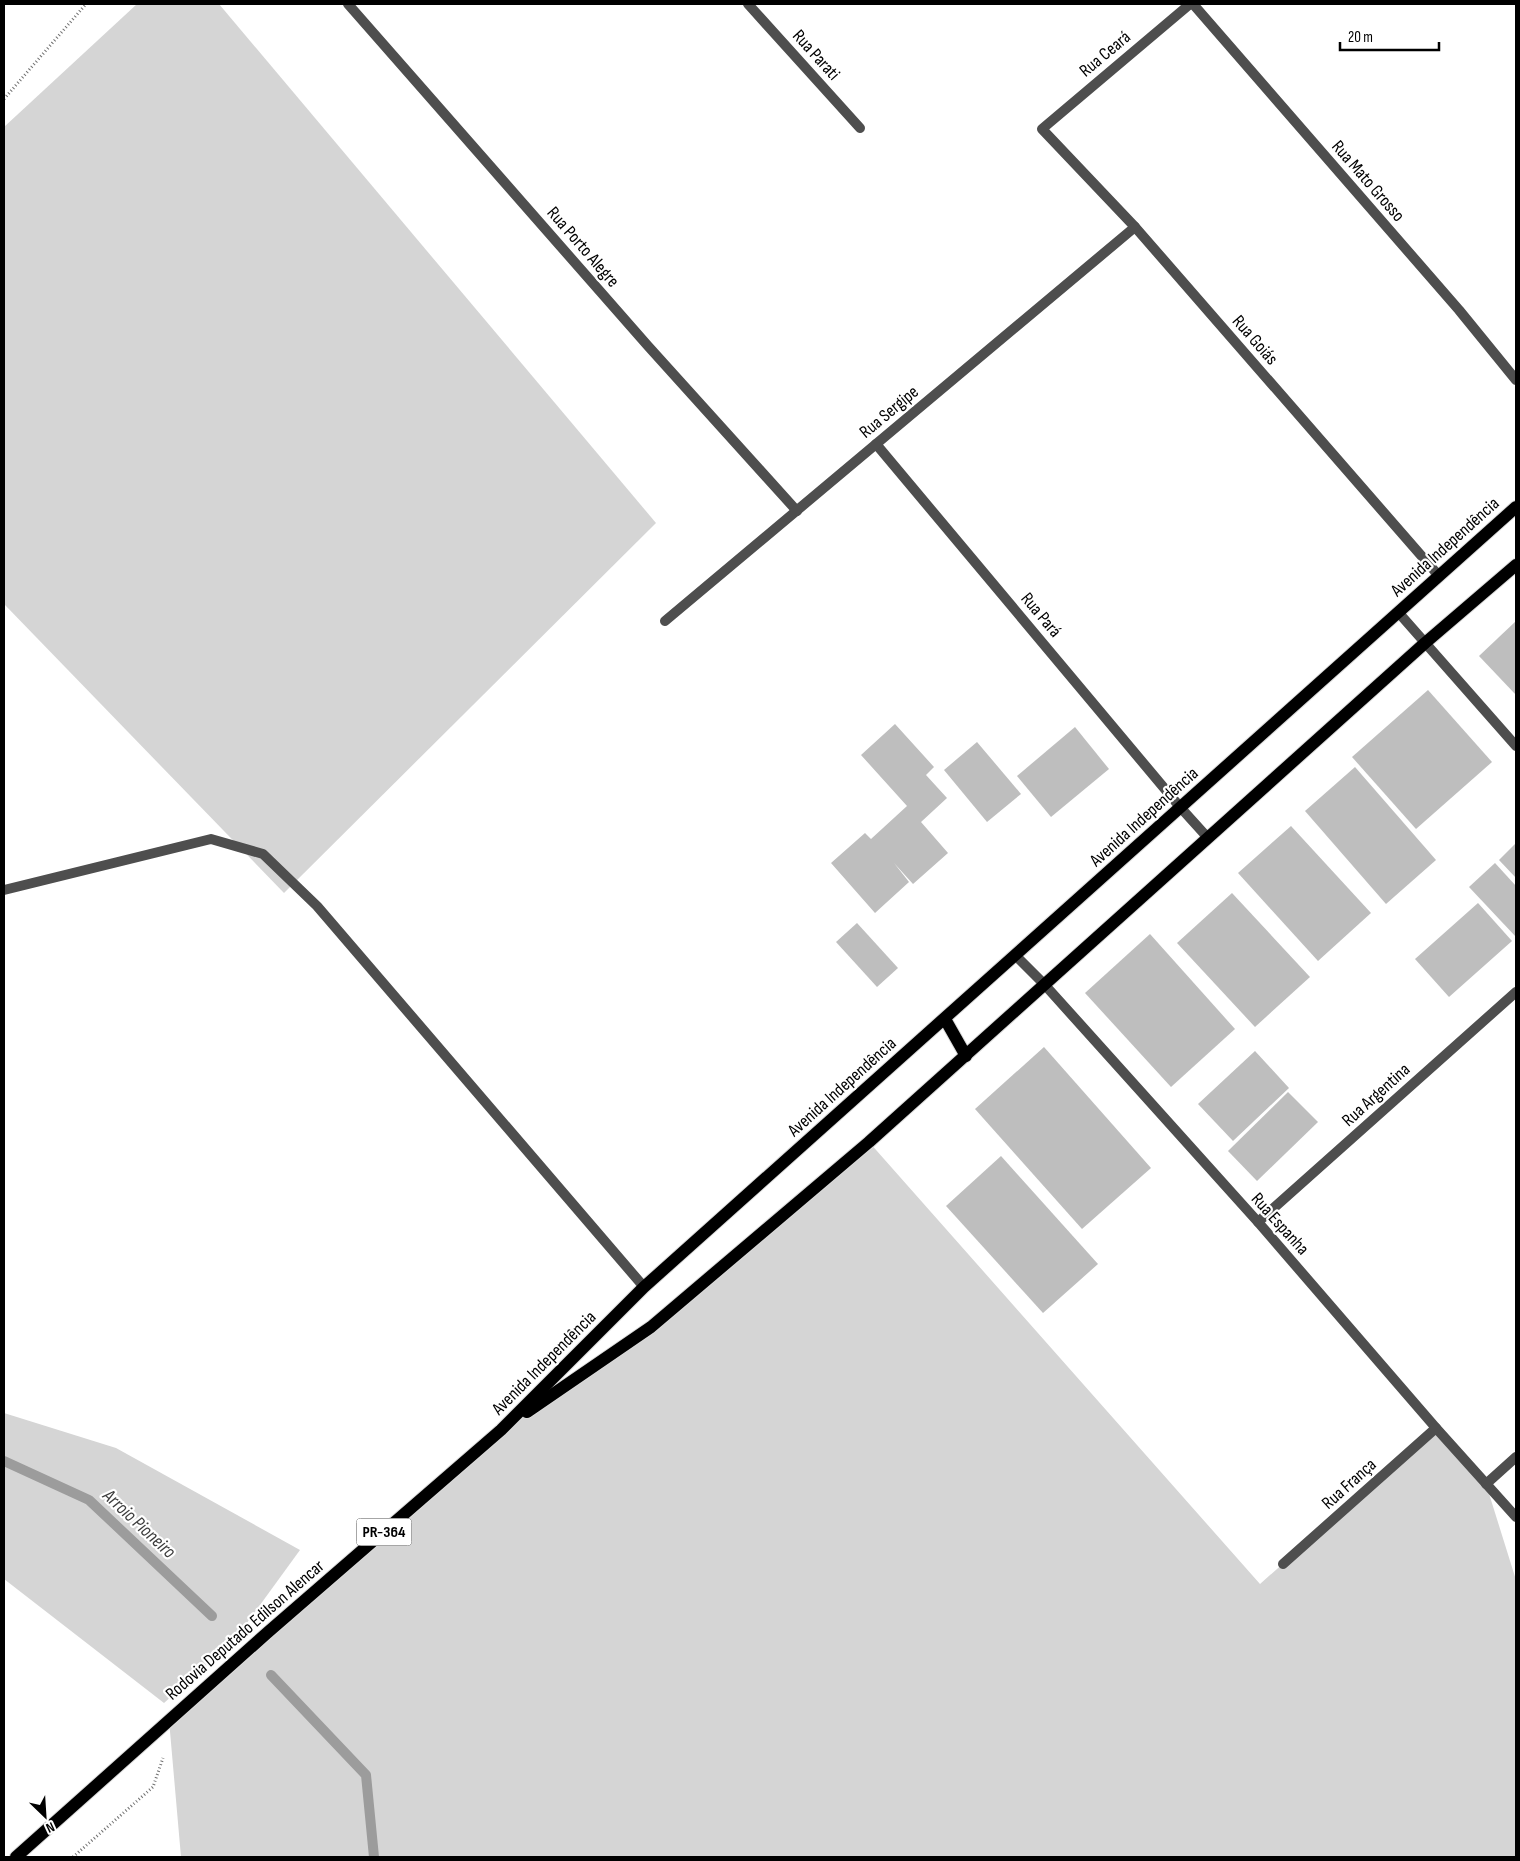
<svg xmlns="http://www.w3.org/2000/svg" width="1520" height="1861" font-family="'Sofia Sans Condensed',sans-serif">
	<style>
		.green { fill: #d5d5d5 }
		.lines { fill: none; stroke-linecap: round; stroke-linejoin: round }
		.stream { stroke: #9c9c9c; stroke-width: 10 }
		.building { fill: #bebebe }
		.primary-casing { stroke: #dbdbdb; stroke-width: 14 }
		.path { stroke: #707070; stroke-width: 3; stroke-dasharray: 1 2.5; stroke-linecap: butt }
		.street { stroke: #4e4e4e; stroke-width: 10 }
		.primary { stroke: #000; stroke-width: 12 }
		.labels { text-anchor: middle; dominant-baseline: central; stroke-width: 4.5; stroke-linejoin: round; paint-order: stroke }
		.shield { fill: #fff; stroke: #4c4c4c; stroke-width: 1 }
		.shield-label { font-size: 16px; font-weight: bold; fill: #000 }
		.street-label { font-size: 18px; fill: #000; stroke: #fff }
		.water-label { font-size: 19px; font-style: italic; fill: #3d3d3d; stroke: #fff }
	</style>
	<rect width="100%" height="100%" fill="#fff"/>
	<g class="green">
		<path d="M 137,4 L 219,4 L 656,523 L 284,893 L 4,604 L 4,127 Z"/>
		<path d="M 869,1142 L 1260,1584 L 1436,1428 L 1486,1484 L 1516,1580 L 1516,1857 L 181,1857 L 169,1720 L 501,1430 L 651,1327 Z"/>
		<path d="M 4,1413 L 116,1448 L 300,1550 L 233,1642 L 164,1703 L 4,1579 Z"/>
	</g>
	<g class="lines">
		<g class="stream">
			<path d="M 4,1461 L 89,1500 L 212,1616"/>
			<path d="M 271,1675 L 366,1775 L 374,1857"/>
		</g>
	</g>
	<g class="building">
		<path d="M 1516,621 L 1516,695 L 1479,656 Z"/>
		<path d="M 1428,690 L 1492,762 L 1416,829 L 1352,757 Z"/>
		<path d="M 895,724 L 934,767 L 926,775 L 947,798 L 921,822 L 948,853 L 913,884 L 894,863 L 909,882 L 875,913 L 831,863 L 865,833 L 871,839 L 907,806 L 861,755 Z"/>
		<path d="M 1075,727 L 1109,769 L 1051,817 L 1017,776 Z"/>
		<path d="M 977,742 L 1021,794 L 987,822 L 944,770 Z"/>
		<path d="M 1355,767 L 1436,860 L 1386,904 L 1305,811 Z"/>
		<path d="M 1291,826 L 1371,913 L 1318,961 L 1238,873 Z"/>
		<path d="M 1516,843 L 1516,878 L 1499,860 Z"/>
		<path d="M 1495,863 L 1516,886 L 1516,937 L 1469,887 Z"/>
		<path d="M 1232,893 L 1310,977 L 1255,1027 L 1177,943 Z"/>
		<path d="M 1478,903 L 1512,941 L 1449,997 L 1415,959 Z"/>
		<path d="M 857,923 L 898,968 L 877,987 L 836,942 Z"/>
		<path d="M 1150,934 L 1235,1029 L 1171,1087 L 1085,993 Z"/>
		<path d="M 1044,1047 L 1151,1168 L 1082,1229 L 975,1109 Z"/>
		<path d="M 1255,1051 L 1289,1088 L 1233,1141 L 1198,1104 Z"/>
		<path d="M 1288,1092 L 1318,1122 L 1257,1181 L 1228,1151 Z"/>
		<path d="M 1001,1156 L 1098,1264 L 1043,1313 L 946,1206 Z"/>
	</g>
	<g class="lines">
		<g class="primary-casing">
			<g id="primary">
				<path d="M 945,1019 L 966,1056"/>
				<path d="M 527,1412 L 651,1327 L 869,1142 L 1425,643 L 1516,565"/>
				<path d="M 16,1857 L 267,1633 L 501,1430 L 644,1287 L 1516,507"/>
			</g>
		</g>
		<g class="path">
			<path d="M 4,99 L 86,4"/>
			<path d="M 73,1857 L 153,1787 L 163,1758"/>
		</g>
		<g class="street">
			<path d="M 348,4 L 648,346 L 797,511"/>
			<path d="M 748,4 L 860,128"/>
			<path d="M 1190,4 L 1042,129 L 1135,227 L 1439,576"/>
			<path d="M 1193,4 L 1459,310 L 1516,380"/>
			<path d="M 876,444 L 1180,807 L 1208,838"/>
			<path d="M 1398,612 L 1516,746"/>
			<path d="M 665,621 L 1135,227"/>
			<path d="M 4,890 L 211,839 L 263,854 L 317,906 L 644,1287"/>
			<path d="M 1015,955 L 1044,984 L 1258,1222 L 1436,1428 L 1516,1517"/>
			<path d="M 1258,1222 L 1516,992"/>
			<path d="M 1486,1484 L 1516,1457"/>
			<path d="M 1283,1564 L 1436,1428"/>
		</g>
		<use href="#primary" class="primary"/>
	</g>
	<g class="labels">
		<rect class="shield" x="356.5" y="1518.5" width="55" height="27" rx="4"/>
		<g class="shield-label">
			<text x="384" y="1532">PR-364</text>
		</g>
		<g class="street-label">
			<text transform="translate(1105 54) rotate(-40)">Rua Ceará</text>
			<text transform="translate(816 55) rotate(48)">Rua Parati</text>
			<text transform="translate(1368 181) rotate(49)">Rua Mato Grosso</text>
			<text transform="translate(583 247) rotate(49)">Rua Porto Alegre</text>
			<text transform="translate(1255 340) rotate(49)">Rua Goiás</text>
			<text transform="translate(889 412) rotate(-40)">Rua Sergipe</text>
			<text transform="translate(1445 547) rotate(-42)">Avenida Independência</text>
			<text transform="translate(1041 615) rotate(50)">Rua Pará</text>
			<text transform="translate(1144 817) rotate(-42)">Avenida Independência</text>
			<text transform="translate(842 1087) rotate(-42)">Avenida Independência</text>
			<text transform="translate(1376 1095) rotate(-42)">Rua Argentina</text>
			<text transform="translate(1280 1224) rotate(48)">Rua Espanha</text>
			<text transform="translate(544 1363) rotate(-45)">Avenida Independência</text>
			<text transform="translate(1349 1484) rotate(-42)">Rua França</text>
			<text transform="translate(245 1630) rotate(-41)">Rodovia Deputado Edilson Alencar</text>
		</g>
		<g class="water-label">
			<text transform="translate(139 1524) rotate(43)">Arroio Pioneiro</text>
		</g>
	</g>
	<rect width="1520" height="1861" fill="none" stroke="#000000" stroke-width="10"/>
	<g transform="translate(45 1816) rotate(155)" stroke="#ffffff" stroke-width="4" paint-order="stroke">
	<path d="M0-4L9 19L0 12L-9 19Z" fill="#000000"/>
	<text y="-8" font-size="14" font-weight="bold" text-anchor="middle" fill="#000000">N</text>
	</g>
	<path d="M1340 42v8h99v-8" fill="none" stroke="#000000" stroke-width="2.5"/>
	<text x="1348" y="42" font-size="15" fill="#000000" stroke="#ffffff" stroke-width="4" paint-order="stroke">20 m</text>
</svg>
